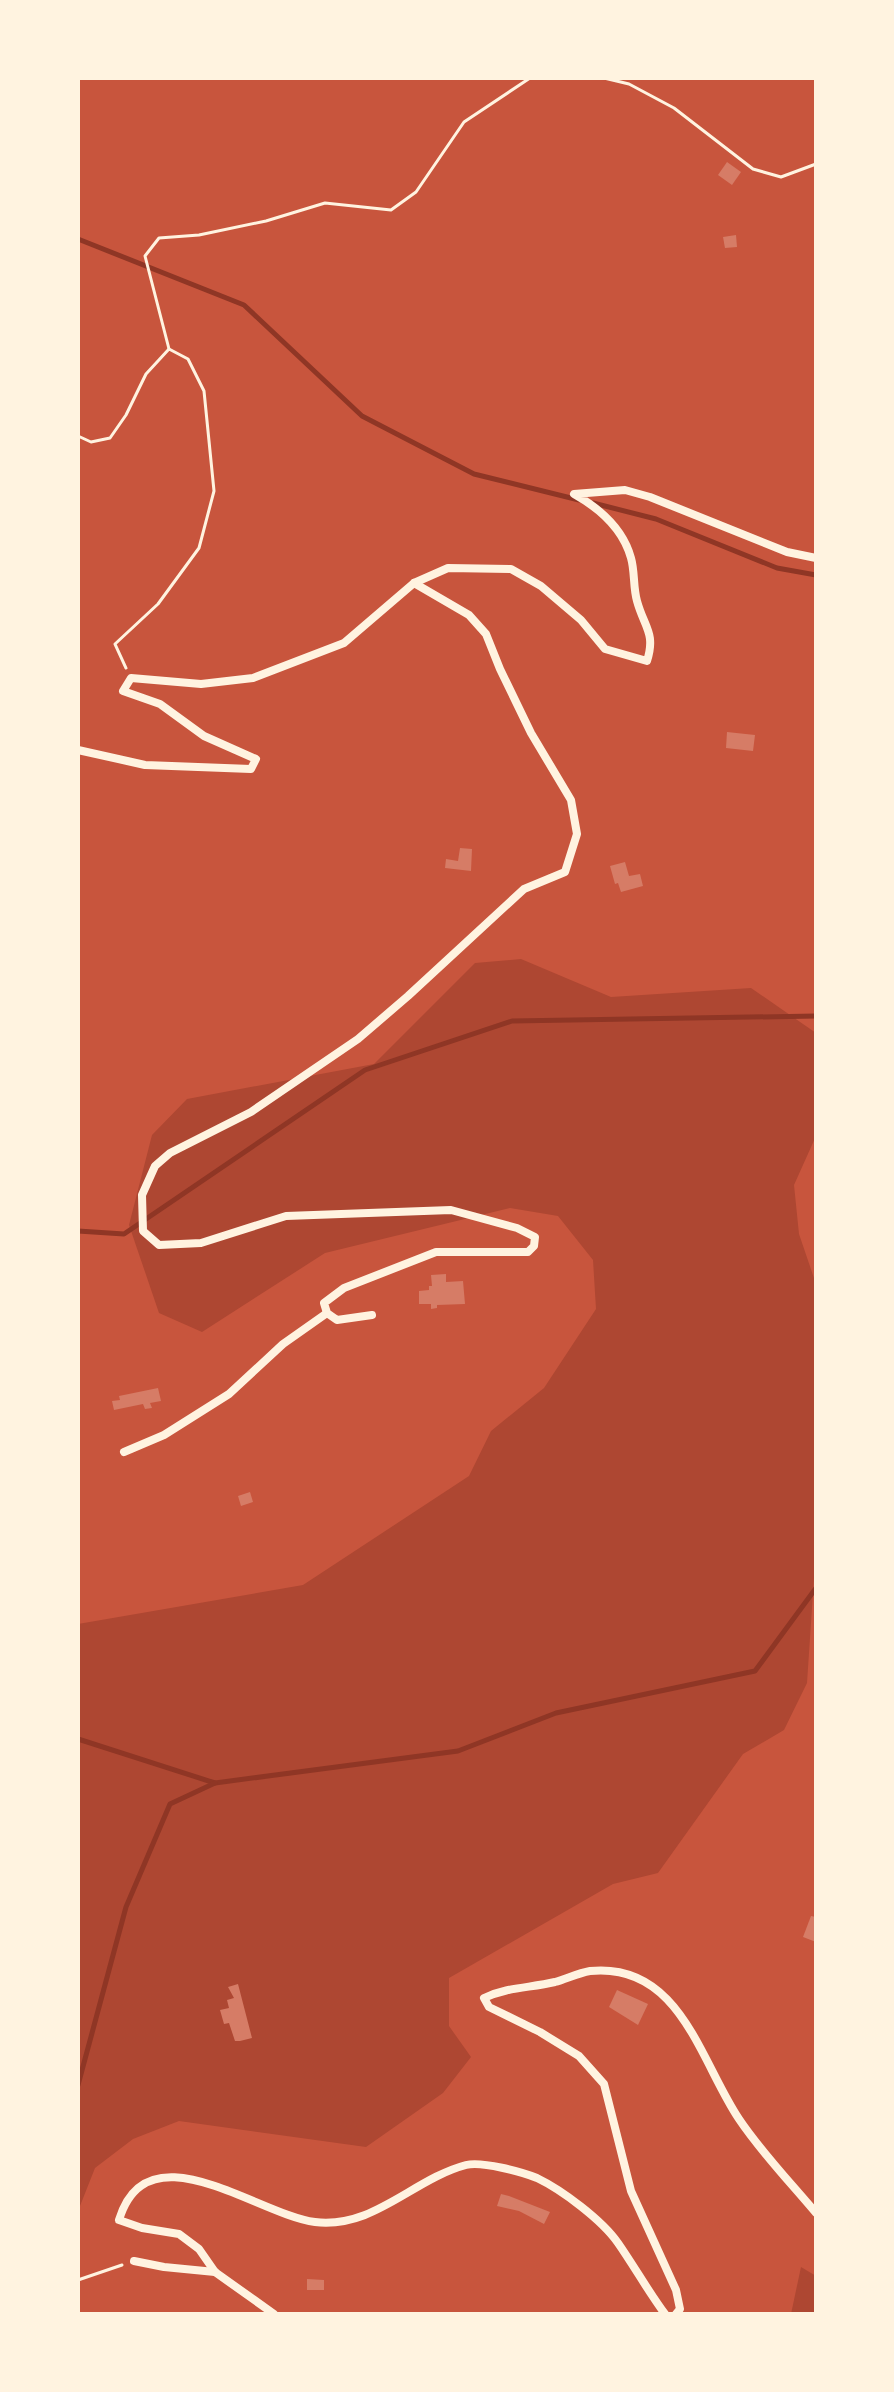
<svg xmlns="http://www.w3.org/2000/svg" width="894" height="2392" font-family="Cabin,sans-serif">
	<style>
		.green { fill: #ae4732 }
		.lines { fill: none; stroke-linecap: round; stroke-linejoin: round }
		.stream { stroke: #8f3625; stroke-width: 5 }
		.building { fill: #d67c66 }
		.path { stroke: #fff3e0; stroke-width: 3 }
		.minor { stroke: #fff3e0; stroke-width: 8 }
	</style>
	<rect width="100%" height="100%" fill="#c8553d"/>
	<g class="green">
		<path d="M 521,959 L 611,997 L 751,988 L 816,1033 L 816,1136 L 794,1185 L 799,1234 L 816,1284 L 816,1548 L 807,1683 L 784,1730 L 743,1754 L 658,1873 L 613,1884 L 449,1978 L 449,2026 L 471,2057 L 443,2093 L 366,2147 L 179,2121 L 133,2139 L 95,2168 L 78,2211 L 78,1624 L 303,1585 L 469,1476 L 491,1431 L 544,1388 L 596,1309 L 593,1260 L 558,1216 L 510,1208 L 325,1253 L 202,1332 L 159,1313 L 129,1225 L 152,1135 L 187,1099 L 374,1064 L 475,963 Z"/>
		<path d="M 801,2267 L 816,2276 L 816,2314 L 791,2314 Z"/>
	</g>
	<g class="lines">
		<g class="stream">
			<path d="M 78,239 L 244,305 L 362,416 L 474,474 L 579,500"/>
			<path d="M 593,503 L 656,519 L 777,568 L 816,575"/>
			<path d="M 78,1231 L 124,1234 L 365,1070 L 512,1021 L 816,1016"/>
			<path d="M 78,1739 L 215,1783 L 458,1751 L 556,1713 L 755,1671 L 816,1588"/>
			<path d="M 78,2085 L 126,1907 L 170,1804 L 215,1783"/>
		</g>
	</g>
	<g class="building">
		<path d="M 727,162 L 741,172 L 732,185 L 718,175 Z"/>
		<path d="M 736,235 L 737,247 L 725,248 L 723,237 Z"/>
		<path d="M 727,732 L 755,735 L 753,751 L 726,748 Z"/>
		<path d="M 460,848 L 472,849 L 471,871 L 445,868 L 446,859 L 458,861 Z"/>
		<path d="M 625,862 L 629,876 L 640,874 L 643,886 L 621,892 L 618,883 L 615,884 L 610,866 Z"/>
		<path d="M 446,1274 L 446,1282 L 463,1281 L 465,1304 L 437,1305 L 437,1308 L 431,1309 L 431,1304 L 419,1304 L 419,1291 L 429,1290 L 429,1286 L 432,1286 L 431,1275 Z"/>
		<path d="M 158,1388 L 161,1401 L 150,1403 L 152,1408 L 145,1409 L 143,1404 L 114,1410 L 112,1401 L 120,1400 L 119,1396 Z"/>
		<path d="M 250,1492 L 253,1502 L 241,1506 L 238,1496 Z"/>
		<path d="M 811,1916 L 816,1917 L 816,1942 L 803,1937 Z"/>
		<path d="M 238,1984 L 252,2038 L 240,2041 L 235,2041 L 229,2023 L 224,2024 L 220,2010 L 229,2008 L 227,2000 L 234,1998 L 228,1987 Z"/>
		<path d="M 617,1990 L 648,2004 L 638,2025 L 609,2007 Z"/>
		<path d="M 501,2194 L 509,2196 L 550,2212 L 544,2224 L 519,2211 L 497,2206 Z"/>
		<path d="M 307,2279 L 324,2280 L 324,2290 L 307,2290 Z"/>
	</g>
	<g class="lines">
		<g class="path">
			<path d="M 604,78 L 629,84 L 674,108 L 753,169 L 781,177 L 816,164"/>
			<path d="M 169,349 L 145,256 L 159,238 L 199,235 L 266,221 L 325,203 L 391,210 L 416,192 L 464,122 L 530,78"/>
			<path d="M 78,436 L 91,442 L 110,438 L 126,415 L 146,374 L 169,349 L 188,359 L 204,391 L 214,491 L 199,548 L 158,604 L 115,644 L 126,668"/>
			<path d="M 78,2280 L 122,2265"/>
		</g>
		<g class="minor">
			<path d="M 78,750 L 145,765 L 251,769 L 256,759 L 204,736 L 160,704 L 123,691 L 131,678 L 201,684 L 253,678 L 344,643 L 414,583 L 448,568 L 511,569 L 541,586 L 581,620 L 605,649 L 647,661 C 656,633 644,627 637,601 C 633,587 635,572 631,558 C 623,529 599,508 574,494 L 625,490 L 650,497 L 787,552 L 816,558"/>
			<path d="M 372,1315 L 337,1320 L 327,1313 L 324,1303 L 344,1288 L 436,1252 L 528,1252 L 534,1246 L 535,1237 L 517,1228 L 451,1210 L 286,1216 L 201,1243 L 159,1245 L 143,1231 L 142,1195 L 155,1166 L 170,1153 L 251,1112 L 358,1039 L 408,996 L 524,889 L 565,872 L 577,834 L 571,800 L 531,733 L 500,669 L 486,634 L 469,615 L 414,583"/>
			<path d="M 124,1452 L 164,1435 L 229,1394 L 283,1344 L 327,1313"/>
			<path d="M 134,2261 L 164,2267 L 215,2272"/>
			<path d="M 274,2314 L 215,2272 L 199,2249 L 179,2234 L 142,2228 L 119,2220 C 147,2126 258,2215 315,2222 C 374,2229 413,2179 466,2165 C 482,2161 522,2172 537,2178 C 562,2190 602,2220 618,2243 C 634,2266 648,2291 665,2314"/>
			<path d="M 676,2314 L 680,2309 L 676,2290 L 631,2191 L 604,2084 L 579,2056 L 540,2032 L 489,2007 L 484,1998 C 507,1987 530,1988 555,1982 C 566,1979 578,1973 590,1971 C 680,1962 700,2061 739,2119 C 761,2152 790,2182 816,2213"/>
		</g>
	</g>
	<rect width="894" height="2392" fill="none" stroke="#fff3e0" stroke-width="160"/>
</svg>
